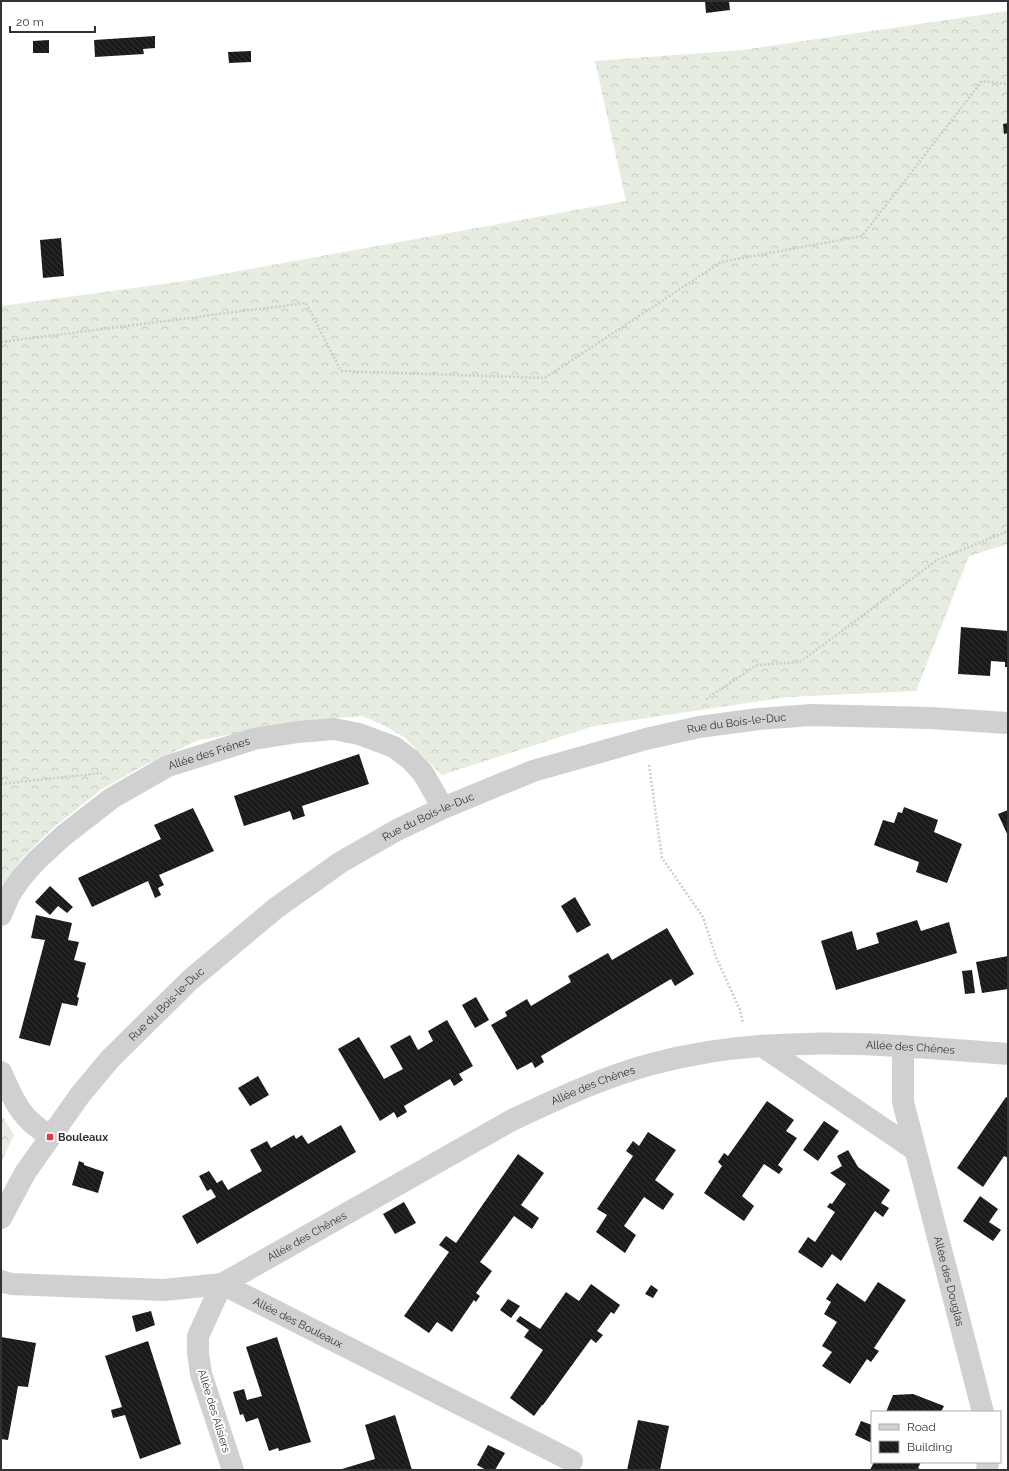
<svg xmlns="http://www.w3.org/2000/svg" width="1009" height="1471" font-family="Raleway,sans-serif">
	<style>
		.forest { fill: url(#forest-crowns) }
		.building { fill: url(#building-back-hatch) }
		.lines { fill: none; stroke-linecap: round; stroke-linejoin: round }
		.path { stroke: #cdcdcd; stroke-width: 2.5; stroke-dasharray: 2 2; stroke-linecap: butt }
		.street { stroke: #d0d0d0; stroke-width: 22 }
		.poi-dot { fill: #e63946; stroke: #fff; stroke-width: 1.5 }
		.labels { text-anchor: middle; dominant-baseline: central; stroke-width: 4; stroke-linejoin: round; paint-order: stroke }
		.street-label { font-size: 11px; fill: #333; stroke: #fff }
		.poi-label { font-size: 11px; font-weight: bold; fill: #333; stroke: #fff; text-anchor: start }
	</style>
	<defs>
		<pattern id="forest-crowns" width="20" height="18" patternUnits="userSpaceOnUse"><rect width="20" height="18" fill="#e6ecdf"/><path d="M2 6a3 3 0 1 1 6 0M12 15a3 3 0 1 1 6 0" fill="none" stroke="#c6cbc0"/></pattern>
		<pattern id="building-back-hatch" width="6" height="6" patternUnits="userSpaceOnUse"><rect width="6" height="6" fill="#1a1a1a"/><path d="M-1 5l2 2M0 0l6 6M5-1l2 2" fill="none" stroke="#333"/></pattern>
	</defs>
	<rect width="100%" height="100%" fill="#fff"/>
	<g class="forest">
		<path d="M 1008,11 L 1008,544 L 969,556 L 916,691 L 787,697 L 594,726 L 442,775 L 404,737 L 383,725 L 362,716 L 316,720 L 199,740 L 143,766 L 102,789 L 54,827 L 23,857 L 1,887 L 1,306 L 178,282 L 626,201 L 595,61 L 742,50 Z"/>
		<path d="M 1,1114 L 14,1135 L 1,1163 Z"/>
	</g>
	<g class="building">
		<path d="M 705,1 L 729,1 L 730,10 L 706,13 Z"/>
		<path d="M 155,36 L 155,48 L 143,49 L 144,54 L 95,57 L 94,40 Z"/>
		<path d="M 49,40 L 49,53 L 33,53 L 33,41 Z"/>
		<path d="M 251,51 L 251,62 L 229,63 L 228,52 Z"/>
		<path d="M 1008,123 L 1008,133 L 1004,134 L 1003,124 Z"/>
		<path d="M 61,238 L 64,276 L 43,278 L 40,240 Z"/>
		<path d="M 961,627 L 1008,631 L 1008,667 L 1005,667 L 1005,662 L 991,661 L 990,676 L 958,674 Z"/>
		<path d="M 359,754 L 369,784 L 302,806 L 305,816 L 293,820 L 290,811 L 244,826 L 234,796 Z"/>
		<path d="M 904,807 L 938,820 L 934,832 L 962,844 L 947,883 L 916,872 L 919,862 L 874,845 L 883,820 L 894,823 L 898,812 L 902,813 Z"/>
		<path d="M 193,808 L 214,851 L 159,875 L 164,885 L 158,888 L 161,895 L 155,898 L 148,881 L 92,907 L 78,878 L 161,839 L 154,825 Z"/>
		<path d="M 1008,810 L 1008,836 L 998,814 Z"/>
		<path d="M 50,886 L 73,907 L 67,913 L 58,906 L 50,915 L 35,902 Z"/>
		<path d="M 575,897 L 591,925 L 577,933 L 561,906 Z"/>
		<path d="M 36,915 L 72,923 L 68,940 L 79,942 L 74,960 L 86,963 L 77,997 L 79,998 L 77,1006 L 62,1003 L 50,1046 L 19,1038 L 45,940 L 31,938 Z"/>
		<path d="M 917,920 L 921,931 L 949,922 L 957,953 L 836,990 L 821,941 L 852,931 L 857,950 L 879,943 L 876,933 Z"/>
		<path d="M 667,928 L 694,974 L 675,986 L 671,979 L 541,1056 L 544,1062 L 535,1068 L 532,1062 L 517,1070 L 491,1025 L 507,1016 L 505,1012 L 527,999 L 531,1006 L 571,982 L 568,976 L 608,953 L 612,960 Z"/>
		<path d="M 1008,956 L 1008,989 L 982,993 L 976,962 Z"/>
		<path d="M 972,970 L 975,993 L 965,994 L 962,971 Z"/>
		<path d="M 476,997 L 489,1020 L 475,1028 L 462,1005 Z"/>
		<path d="M 447,1020 L 473,1066 L 459,1074 L 463,1080 L 454,1086 L 450,1079 L 404,1106 L 407,1112 L 397,1118 L 394,1112 L 380,1121 L 338,1049 L 359,1037 L 384,1079 L 403,1069 L 390,1046 L 410,1035 L 418,1050 L 433,1041 L 428,1031 Z"/>
		<path d="M 258,1076 L 269,1095 L 250,1106 L 238,1088 Z"/>
		<path d="M 1006,1097 L 1008,1098 L 1008,1158 L 1004,1156 L 983,1187 L 957,1168 Z"/>
		<path d="M 767,1101 L 794,1120 L 786,1131 L 797,1138 L 778,1165 L 783,1169 L 779,1174 L 764,1164 L 742,1196 L 754,1206 L 744,1221 L 704,1193 L 722,1166 L 718,1162 L 724,1153 L 728,1156 Z"/>
		<path d="M 824,1121 L 839,1131 L 818,1161 L 803,1150 Z"/>
		<path d="M 341,1125 L 356,1152 L 197,1244 L 182,1216 L 216,1197 L 211,1189 L 207,1191 L 199,1176 L 209,1171 L 217,1183 L 222,1180 L 228,1190 L 262,1171 L 250,1150 L 267,1141 L 271,1148 L 294,1135 L 296,1139 L 302,1135 L 308,1144 Z"/>
		<path d="M 648,1132 L 676,1150 L 655,1180 L 674,1194 L 663,1210 L 644,1197 L 624,1226 L 636,1235 L 625,1253 L 596,1232 L 607,1215 L 597,1209 L 633,1156 L 626,1151 L 633,1141 L 639,1146 Z"/>
		<path d="M 848,1150 L 858,1167 L 890,1190 L 881,1203 L 889,1208 L 883,1217 L 875,1211 L 841,1261 L 832,1254 L 822,1268 L 798,1252 L 808,1237 L 815,1242 L 835,1212 L 827,1207 L 830,1203 L 832,1204 L 846,1184 L 830,1173 L 842,1166 L 837,1156 Z"/>
		<path d="M 518,1154 L 544,1173 L 521,1205 L 539,1218 L 532,1229 L 514,1216 L 480,1262 L 492,1271 L 476,1293 L 480,1296 L 476,1302 L 474,1300 L 452,1332 L 437,1322 L 429,1333 L 404,1316 L 449,1252 L 439,1245 L 446,1236 L 456,1243 Z"/>
		<path d="M 79,1161 L 84,1163 L 84,1165 L 104,1172 L 98,1193 L 72,1185 Z"/>
		<path d="M 980,1196 L 998,1209 L 989,1222 L 1001,1230 L 993,1241 L 963,1221 Z"/>
		<path d="M 404,1202 L 416,1223 L 395,1234 L 383,1214 Z"/>
		<path d="M 878,1282 L 906,1300 L 874,1348 L 879,1351 L 871,1362 L 867,1359 L 850,1384 L 822,1366 L 832,1352 L 822,1346 L 837,1322 L 824,1314 L 831,1302 L 826,1299 L 837,1283 L 865,1302 Z"/>
		<path d="M 591,1284 L 620,1305 L 614,1314 L 611,1312 L 597,1331 L 603,1335 L 596,1343 L 591,1339 L 543,1405 L 542,1405 L 534,1416 L 510,1398 L 543,1350 L 524,1337 L 529,1330 L 516,1321 L 520,1316 L 540,1329 L 566,1292 L 579,1301 Z"/>
		<path d="M 651,1285 L 658,1290 L 653,1298 L 645,1294 Z"/>
		<path d="M 508,1299 L 520,1306 L 511,1318 L 500,1310 Z"/>
		<path d="M 151,1311 L 155,1325 L 136,1332 L 132,1316 Z"/>
		<path d="M 1,1337 L 36,1343 L 28,1387 L 18,1386 L 8,1440 L 1,1439 Z"/>
		<path d="M 277,1337 L 311,1442 L 279,1451 L 278,1448 L 269,1451 L 258,1418 L 246,1422 L 243,1414 L 240,1415 L 233,1392 L 244,1389 L 247,1400 L 262,1396 L 246,1347 Z"/>
		<path d="M 148,1341 L 181,1444 L 140,1459 L 125,1415 L 113,1418 L 111,1410 L 122,1407 L 105,1356 Z"/>
		<path d="M 913,1394 L 944,1406 L 941,1412 L 886,1412 L 893,1395 Z"/>
		<path d="M 395,1415 L 412,1470 L 343,1470 L 342,1469 L 375,1459 L 365,1425 Z"/>
		<path d="M 638,1420 L 669,1426 L 660,1470 L 627,1470 Z"/>
		<path d="M 861,1421 L 872,1425 L 872,1443 L 855,1435 Z"/>
		<path d="M 488,1445 L 505,1453 L 495,1470 L 486,1470 L 477,1465 Z"/>
		<path d="M 874,1462 L 921,1462 L 918,1468 L 922,1470 L 870,1470 Z"/>
	</g>
	<g class="lines">
		<g class="path">
			<path d="M 1,342 L 306,303 L 341,371 L 545,378 L 721,262 L 862,236 L 982,81 L 1008,84"/>
			<path d="M 706,699 L 757,665 L 800,662 L 937,560 L 1008,531"/>
			<path d="M 649,765 L 662,858 L 703,917 L 716,957 L 740,1010 L 743,1023"/>
			<path d="M 1,784 L 102,773"/>
		</g>
		<g class="street">
			<path id="s1" d="M 1,915 L 10,894 L 21,878 L 36,861 L 63,836 L 112,798 L 168,766 L 254,739 L 298,732 L 334,729 L 359,734 L 394,747 L 411,760 L 423,773 L 443,808"/>
			<path d="M 762,1046 L 915,1150"/>
			<path id="s2" d="M 903,1046 L 903,1102 L 983,1412"/>
			<path d="M 1,1072 C 9,1089 16,1108 30,1121 C 36,1127 43,1131 50,1137"/>
			<path id="s3" d="M 1,1218 L 25,1173 L 80,1095 L 110,1059 L 190,980 L 276,908 L 341,862 L 397,830 L 443,808 L 533,771 L 646,739 L 699,727 L 759,719 L 811,715 L 930,718 L 1008,723"/>
			<path id="s4" d="M 1,1281 L 11,1284 L 164,1290 L 222,1284 L 572,1461"/>
			<path id="s5" d="M 233,1470 L 201,1374 L 198,1353 L 198,1336 L 222,1284 L 512,1120 C 557,1099 603,1077 652,1064 C 769,1032 889,1045 1008,1054"/>
			<path d="M 987,1470 L 988,1462"/>
		</g>
	</g>
	<rect class="poi-dot" x="46" y="1133" width="8" height="8" rx="2"/>
	<g class="labels">
		<g class="street-label">
			<text stroke="none"><textPath href="#s3" startOffset="920">Rue du Bois-le-Duc</textPath></text>
			<text stroke="none"><textPath href="#s1" startOffset="271">Allée des Frênes</textPath></text>
			<text stroke="none"><textPath href="#s3" startOffset="596">Rue du Bois-le-Duc</textPath></text>
			<text stroke="none"><textPath href="#s3" startOffset="272">Rue du Bois-le-Duc</textPath></text>
			<text stroke="none"><textPath href="#s5" startOffset="941">Allée des Chênes</textPath></text>
			<text stroke="none"><textPath href="#s5" startOffset="618">Allée des Chênes</textPath></text>
			<text stroke="none"><textPath href="#s5" startOffset="294">Allée des Chênes</textPath></text>
			<text stroke="none"><textPath href="#s2" startOffset="241">Allée des Douglas</textPath></text>
			<text stroke="none"><textPath href="#s4" startOffset="307">Allée des Bouleaux</textPath></text>
			<text transform="translate(214 1411) rotate(73)">Allée des Alisiers</text>
		</g>
		<g class="poi-label">
			<text x="58" y="1137">Bouleaux</text>
		</g>
	</g>
	<rect width="1009" height="1471" fill="none" stroke="#333333" stroke-width="4"/>
	<rect x="871" y="1411" width="130" height="52" fill="#ffffff" stroke="#adadad"/>
	<rect x="879" y="1424" width="20" height="6" fill="#d0d0d0" stroke="#adadad"/>
	<text x="907" y="1431" font-size="12" fill="#333333">Road</text>
	<rect x="879" y="1441" width="20" height="12" fill="url(#building-back-hatch)" stroke="#adadad"/>
	<text x="907" y="1451" font-size="12" fill="#333333">Building</text>
	<path d="M10 26v6h85v-6" fill="none" stroke="#333333" stroke-width="2"/>
	<text x="16" y="26" font-size="12" fill="#333333" stroke="#ffffff" stroke-width="3" paint-order="stroke">20 m</text>
</svg>
